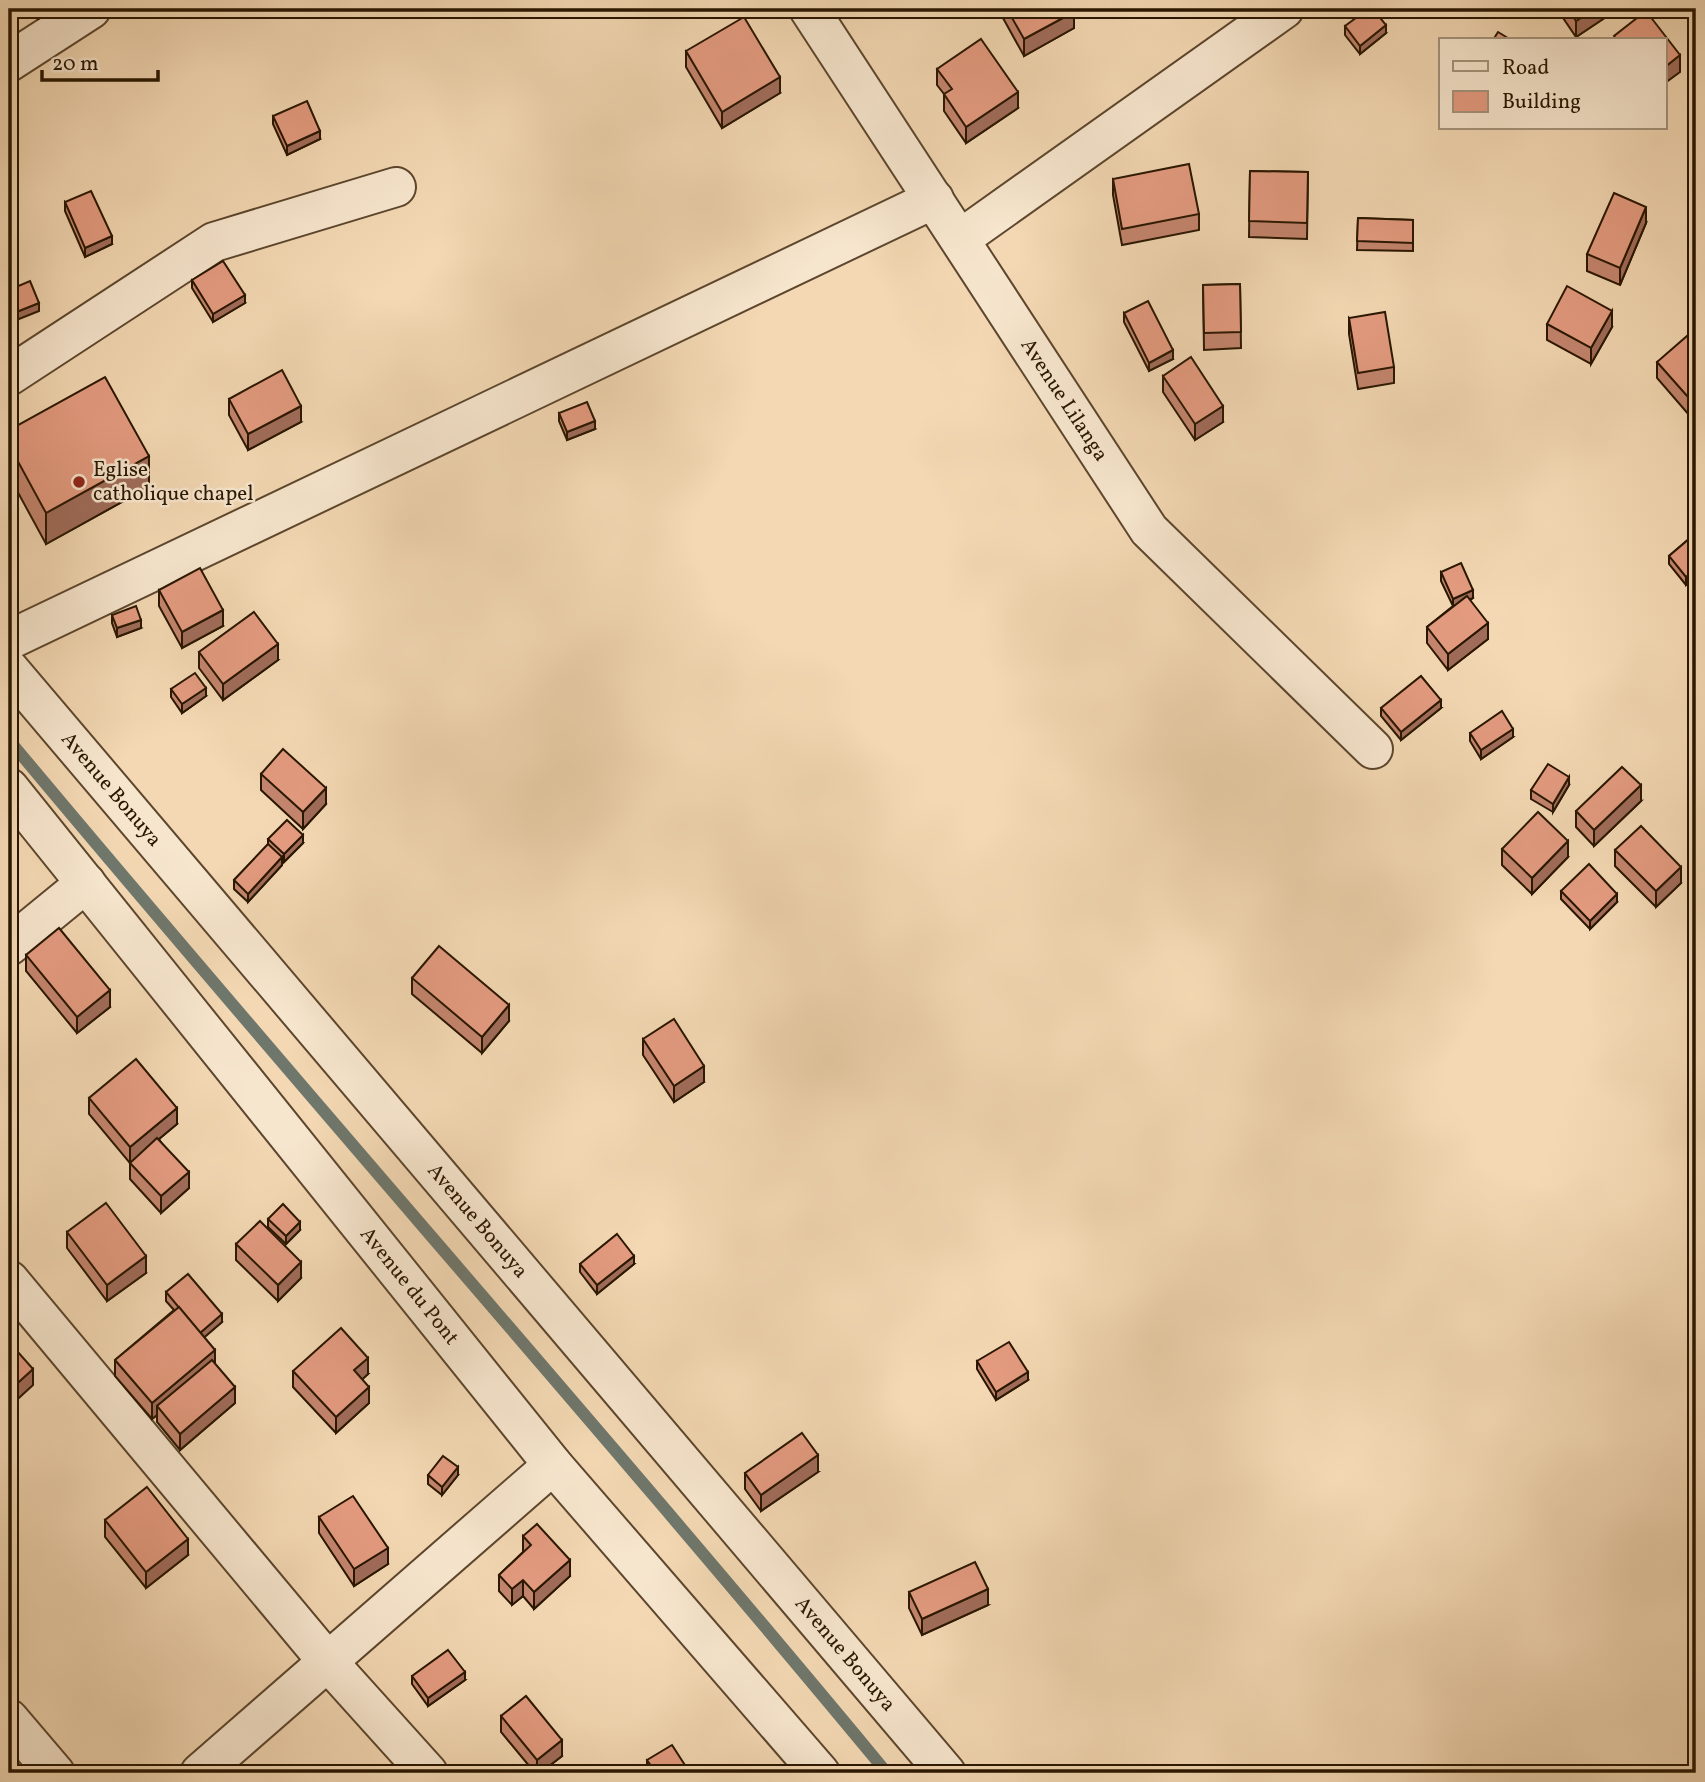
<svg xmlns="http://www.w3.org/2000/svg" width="1705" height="1782" font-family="Vollkorn,serif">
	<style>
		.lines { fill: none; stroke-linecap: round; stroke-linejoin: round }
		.stream { stroke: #6f776c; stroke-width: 12 }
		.minor-casing { stroke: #5c462d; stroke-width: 42 }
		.minor { stroke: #f7e6ce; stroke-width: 38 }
		.wall { fill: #c4856e; stroke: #291600; stroke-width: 2 }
		.shaded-wall { fill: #a06c5a; stroke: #291600; stroke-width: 2 }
		.building { fill: #e49b80; stroke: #291600; stroke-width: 2 }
		.poi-dot { fill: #8f2418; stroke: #f7e6ce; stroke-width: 2.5 }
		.labels { text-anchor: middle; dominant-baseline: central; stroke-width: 5; stroke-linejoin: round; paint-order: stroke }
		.street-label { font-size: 21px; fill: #291600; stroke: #f7e6ce }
		.poi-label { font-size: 21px; fill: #291600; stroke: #f7e6ce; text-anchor: start }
	</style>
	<rect width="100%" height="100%" fill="#f3d8b3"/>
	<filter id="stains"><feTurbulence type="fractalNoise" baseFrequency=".00286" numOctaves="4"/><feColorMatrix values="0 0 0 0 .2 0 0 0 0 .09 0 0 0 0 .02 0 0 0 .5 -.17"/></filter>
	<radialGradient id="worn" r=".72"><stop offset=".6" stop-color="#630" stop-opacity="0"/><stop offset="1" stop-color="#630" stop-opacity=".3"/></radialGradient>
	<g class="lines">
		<path class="stream" d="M 9,740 C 298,1087 599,1425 887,1773"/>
		<g class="minor-casing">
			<g id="minor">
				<path id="s1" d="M 809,9 L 1149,530 L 1373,749"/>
				<path d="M 9,62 L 91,9"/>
				<path d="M 960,239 L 1284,9"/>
				<path d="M 9,376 L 214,242 L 396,187"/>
				<path d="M 9,640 L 934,199"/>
				<path id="s2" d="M 9,669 L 946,1773"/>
				<path id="s3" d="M 9,788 L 553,1465 L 820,1773"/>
				<path d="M 9,946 L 86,883"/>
				<path d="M 9,1280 L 328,1662 L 428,1773"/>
				<path d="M 9,1719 L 55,1773"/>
				<path d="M 200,1773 L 553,1465"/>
			</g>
		</g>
		<use href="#minor" class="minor"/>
	</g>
	<g class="wall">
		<path d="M 33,9 L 58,9 L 38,19 Z"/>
		<path d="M 859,9 L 877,9 L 864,17 Z"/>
		<path d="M 998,9 L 1072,9 L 1074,28 L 1024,56 Z"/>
		<path d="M 1557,9 L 1618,9 L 1576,37 Z"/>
		<path d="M 1345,26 L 1386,33 L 1360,54 L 1345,35 Z"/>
		<path d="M 686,51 L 780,93 L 722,128 L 686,67 Z"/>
		<path d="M 937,69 L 1018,108 L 966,143 L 944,111 L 944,94 L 937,85 Z"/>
		<path d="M 273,116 L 320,139 L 287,155 L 273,124 Z"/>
		<path d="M 1250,171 L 1308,172 L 1307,239 L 1249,237 Z"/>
		<path d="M 1113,179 L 1199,214 L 1199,230 L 1122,245 L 1113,195 Z"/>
		<path d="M 65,202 L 112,244 L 85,257 L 65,211 Z"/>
		<path d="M 1358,218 L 1413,220 L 1413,251 L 1357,250 Z"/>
		<path d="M 1646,223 L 1620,285 L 1587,271 L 1587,254 Z"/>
		<path d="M 192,280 L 245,303 L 213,322 L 192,288 Z"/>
		<path d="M 1240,284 L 1241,348 L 1204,350 L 1203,285 Z"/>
		<path d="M 1124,313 L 1173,359 L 1149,371 L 1124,322 Z"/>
		<path d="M 1349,318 L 1394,367 L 1394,383 L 1358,389 L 1349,334 Z"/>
		<path d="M 1547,324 L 1612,327 L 1591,364 L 1547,340 Z"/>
		<path d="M 1696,347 L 1696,423 L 1657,378 L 1657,362 Z"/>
		<path d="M 1163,376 L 1223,422 L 1195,440 L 1163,392 Z"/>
		<path d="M 229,399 L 301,422 L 248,450 L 229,415 Z"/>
		<path d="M 559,413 L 595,429 L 567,440 L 559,421 Z"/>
		<path d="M 9,430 L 149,487 L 46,544 L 9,476 Z"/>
		<path d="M 1696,533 L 1696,577 L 1686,585 L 1669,564 L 1669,556 Z"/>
		<path d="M 1441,572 L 1473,598 L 1470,600 L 1488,639 L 1448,670 L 1427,643 L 1427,627 L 1453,606 L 1441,581 Z"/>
		<path d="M 159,590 L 223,626 L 182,648 L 159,606 Z"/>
		<path d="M 112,615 L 141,628 L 117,637 L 112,623 Z"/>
		<path d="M 199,652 L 278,660 L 223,700 L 199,668 Z"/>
		<path d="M 171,689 L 206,696 L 182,713 L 171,697 Z"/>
		<path d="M 1381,708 L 1441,708 L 1401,740 L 1381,716 Z"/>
		<path d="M 1470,733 L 1513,737 L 1481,759 L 1470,741 Z"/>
		<path d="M 261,774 L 326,804 L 303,829 L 261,790 Z"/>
		<path d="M 1569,785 L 1553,812 L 1531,799 L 1531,790 Z"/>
		<path d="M 1641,801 L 1594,846 L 1576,827 L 1576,811 Z"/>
		<path d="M 268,839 L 303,843 L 284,862 L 282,860 L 282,865 L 248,902 L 234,889 L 234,880 L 268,845 Z"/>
		<path d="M 1696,845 L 1696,864 L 1695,862 L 1695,846 Z"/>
		<path d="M 1502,849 L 1568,857 L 1532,894 L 1502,865 Z"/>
		<path d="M 1615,850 L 1681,883 L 1656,907 L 1615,866 Z"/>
		<path d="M 1561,891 L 1617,902 L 1590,929 L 1561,899 Z"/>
		<path d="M 26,955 L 110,1007 L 77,1033 L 26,971 Z"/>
		<path d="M 412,978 L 509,1021 L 482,1053 L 412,994 Z"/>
		<path d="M 643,1039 L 704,1082 L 674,1102 L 643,1055 Z"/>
		<path d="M 89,1098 L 177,1124 L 159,1139 L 189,1188 L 161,1213 L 130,1179 L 130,1163 L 89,1114 Z"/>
		<path d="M 268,1219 L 300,1230 L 286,1244 L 268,1227 Z"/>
		<path d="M 67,1232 L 146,1273 L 107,1301 L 67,1248 Z"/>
		<path d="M 236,1244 L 301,1278 L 278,1301 L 236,1260 Z"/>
		<path d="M 580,1264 L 634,1264 L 597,1294 L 580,1272 Z"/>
		<path d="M 166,1292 L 222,1322 L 204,1337 L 215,1364 L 235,1403 L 180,1450 L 157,1422 L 157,1415 L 152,1419 L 115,1376 L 115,1360 L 174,1310 L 166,1301 Z"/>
		<path d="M 977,1361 L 1028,1380 L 996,1400 L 977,1369 Z"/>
		<path d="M 293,1371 L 368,1374 L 362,1379 L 369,1403 L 336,1433 L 293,1387 Z"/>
		<path d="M 818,1472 L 761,1511 L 745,1489 L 745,1473 Z"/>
		<path d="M 428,1475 L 458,1475 L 442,1495 L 428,1484 Z"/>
		<path d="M 319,1517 L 388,1564 L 354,1586 L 319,1533 Z"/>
		<path d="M 105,1520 L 188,1555 L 146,1588 L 105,1537 Z"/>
		<path d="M 523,1536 L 570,1576 L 534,1609 L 523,1596 L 512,1605 L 499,1591 L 499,1575 L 523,1552 Z"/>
		<path d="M 909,1592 L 988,1605 L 922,1635 L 909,1608 Z"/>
		<path d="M 412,1676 L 465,1680 L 428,1706 L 412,1684 Z"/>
		<path d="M 501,1716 L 562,1756 L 540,1773 L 535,1773 L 501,1732 Z"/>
		<path d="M 647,1760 L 690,1773 L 650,1773 L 647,1768 Z"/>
	</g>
	<g class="shaded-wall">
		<path d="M 42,9 L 58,9 L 38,19 L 38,10 Z"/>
		<path d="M 864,9 L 877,9 L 864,17 Z"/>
		<path d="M 1594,9 L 1618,9 L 1576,37 L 1576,21 Z"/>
		<path d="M 1074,12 L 1074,28 L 1024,56 L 1024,39 Z"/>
		<path d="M 1386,25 L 1386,33 L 1360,54 L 1360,46 Z"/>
		<path d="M 1680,55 L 1680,72 L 1665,83 L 1665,67 Z"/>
		<path d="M 780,77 L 780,93 L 722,128 L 722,112 Z"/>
		<path d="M 1018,92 L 1018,108 L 966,143 L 966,127 Z"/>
		<path d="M 320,131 L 320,139 L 287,155 L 287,146 Z"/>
		<path d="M 1646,207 L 1646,223 L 1620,285 L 1620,268 Z"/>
		<path d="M 112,236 L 112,244 L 85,257 L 85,248 Z"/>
		<path d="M 245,295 L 245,303 L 213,322 L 213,314 Z"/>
		<path d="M 39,303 L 39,311 L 9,323 L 9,315 Z"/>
		<path d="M 1612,311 L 1612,327 L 1591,364 L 1591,348 Z"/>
		<path d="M 1173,350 L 1173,359 L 1149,371 L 1149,363 Z"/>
		<path d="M 301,406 L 301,422 L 248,450 L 248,434 Z"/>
		<path d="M 1223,406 L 1223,422 L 1195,440 L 1195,424 Z"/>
		<path d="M 595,421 L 595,429 L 567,440 L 567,432 Z"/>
		<path d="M 149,456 L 149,487 L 46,544 L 46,513 Z"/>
		<path d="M 1696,569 L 1696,577 L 1686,585 L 1686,577 Z"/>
		<path d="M 1473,590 L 1473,598 L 1453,607 L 1453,599 Z"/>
		<path d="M 223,610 L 223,626 L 182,648 L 182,632 Z"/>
		<path d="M 141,620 L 141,628 L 117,637 L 117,628 Z"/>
		<path d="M 1488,623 L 1488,639 L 1448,670 L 1448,654 Z"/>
		<path d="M 278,644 L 278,660 L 223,700 L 223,684 Z"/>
		<path d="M 206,688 L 206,696 L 182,713 L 182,704 Z"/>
		<path d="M 1441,700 L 1441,708 L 1401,740 L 1401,732 Z"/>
		<path d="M 1513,729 L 1513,737 L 1481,759 L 1481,750 Z"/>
		<path d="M 1569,777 L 1569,785 L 1553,812 L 1553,804 Z"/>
		<path d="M 1641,785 L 1641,801 L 1594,846 L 1594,830 Z"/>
		<path d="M 326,788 L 326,804 L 303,829 L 303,812 Z"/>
		<path d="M 303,835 L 303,843 L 284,862 L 284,854 Z"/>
		<path d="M 1568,841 L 1568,857 L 1532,894 L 1532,878 Z"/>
		<path d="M 282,857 L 282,865 L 248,902 L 248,894 Z"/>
		<path d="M 1681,867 L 1681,883 L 1656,907 L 1656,891 Z"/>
		<path d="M 1617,894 L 1617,902 L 1590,929 L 1590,921 Z"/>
		<path d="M 110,990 L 110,1007 L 77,1033 L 77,1017 Z"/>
		<path d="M 509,1005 L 509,1021 L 482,1053 L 482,1037 Z"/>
		<path d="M 704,1066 L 704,1082 L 674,1102 L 674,1086 Z"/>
		<path d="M 177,1108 L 177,1124 L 130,1163 L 130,1147 Z"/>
		<path d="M 189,1172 L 189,1188 L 161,1213 L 161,1196 Z"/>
		<path d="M 300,1222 L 300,1230 L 286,1244 L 286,1236 Z"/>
		<path d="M 146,1256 L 146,1273 L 107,1301 L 107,1285 Z"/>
		<path d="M 634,1256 L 634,1264 L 597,1294 L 597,1285 Z"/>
		<path d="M 301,1262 L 301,1278 L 278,1301 L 278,1285 Z"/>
		<path d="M 222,1314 L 222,1322 L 200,1341 L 200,1333 Z"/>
		<path d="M 215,1350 L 215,1366 L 157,1406 L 157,1415 L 152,1419 L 152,1403 Z"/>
		<path d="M 368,1358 L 368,1374 L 354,1387 L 354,1370 Z"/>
		<path d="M 33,1369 L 33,1385 L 9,1407 L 9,1391 Z"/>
		<path d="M 1028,1372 L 1028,1380 L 996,1400 L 996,1392 Z"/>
		<path d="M 235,1387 L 235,1403 L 180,1450 L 180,1434 Z"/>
		<path d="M 369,1387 L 369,1403 L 336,1433 L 336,1417 Z"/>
		<path d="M 818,1455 L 818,1472 L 761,1511 L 761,1495 Z"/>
		<path d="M 458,1467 L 458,1475 L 442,1495 L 442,1487 Z"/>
		<path d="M 188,1539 L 188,1555 L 146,1588 L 146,1572 Z"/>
		<path d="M 388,1548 L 388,1564 L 354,1586 L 354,1569 Z"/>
		<path d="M 570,1560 L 570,1576 L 534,1609 L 534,1592 Z"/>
		<path d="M 523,1580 L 523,1596 L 512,1605 L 512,1589 Z"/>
		<path d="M 988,1589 L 988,1605 L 922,1635 L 922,1619 Z"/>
		<path d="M 465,1672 L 465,1680 L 428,1706 L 428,1698 Z"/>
		<path d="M 562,1740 L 562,1756 L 540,1773 L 537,1773 L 537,1760 Z"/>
	</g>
	<g class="building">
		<path d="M 1007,9 L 1072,9 L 1074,12 L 1024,39 Z"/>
		<path d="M 1368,9 L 1373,9 L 1386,25 L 1360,46 L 1345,26 Z"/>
		<path d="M 1568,9 L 1594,9 L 1576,21 Z"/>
		<path d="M 1646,11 L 1680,55 L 1665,67 L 1665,40 L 1617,40 L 1614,36 Z"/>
		<path d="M 744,17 L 780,77 L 722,112 L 686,51 Z"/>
		<path d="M 1498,32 L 1511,40 L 1493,40 Z"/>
		<path d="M 981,39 L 1018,92 L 966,127 L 944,94 L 952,89 L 937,69 Z"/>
		<path d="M 307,101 L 320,131 L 287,146 L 273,116 Z"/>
		<path d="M 1189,164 L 1199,214 L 1122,229 L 1113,179 Z"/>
		<path d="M 1250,171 L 1308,172 L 1307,223 L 1249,221 Z"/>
		<path d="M 91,191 L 112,236 L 85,248 L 65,202 Z"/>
		<path d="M 1614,193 L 1646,207 L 1620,268 L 1587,254 Z"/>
		<path d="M 1358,218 L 1413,220 L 1413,243 L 1357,241 Z"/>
		<path d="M 223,261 L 245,295 L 213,314 L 192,280 Z"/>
		<path d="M 30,281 L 39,303 L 9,315 L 9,290 Z"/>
		<path d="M 1240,284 L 1241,332 L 1204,333 L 1203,285 Z"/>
		<path d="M 1567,286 L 1612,311 L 1591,348 L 1547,324 Z"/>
		<path d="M 1148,301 L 1173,350 L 1149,363 L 1124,313 Z"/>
		<path d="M 1385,312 L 1394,367 L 1358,373 L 1349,318 Z"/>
		<path d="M 1687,336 L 1696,347 L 1696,406 L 1657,362 Z"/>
		<path d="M 1191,357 L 1223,406 L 1195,424 L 1163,376 Z"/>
		<path d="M 282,370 L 301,406 L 248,434 L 229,399 Z"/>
		<path d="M 105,377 L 149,456 L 46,513 L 9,445 L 9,430 Z"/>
		<path d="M 587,402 L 595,421 L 567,432 L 559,413 Z"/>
		<path d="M 1696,533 L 1696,569 L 1686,577 L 1669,556 Z"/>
		<path d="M 1461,563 L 1473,590 L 1453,599 L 1441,572 Z"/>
		<path d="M 200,568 L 223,610 L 182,632 L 159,590 Z"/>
		<path d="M 1467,596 L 1488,623 L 1448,654 L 1427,627 Z"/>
		<path d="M 136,606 L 141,620 L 117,628 L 112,615 Z"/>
		<path d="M 254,612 L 278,644 L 223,684 L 199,652 Z"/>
		<path d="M 195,673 L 206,688 L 182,704 L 171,689 Z"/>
		<path d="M 1421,676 L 1441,700 L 1401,732 L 1381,708 Z"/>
		<path d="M 1502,711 L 1513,729 L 1481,750 L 1470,733 Z"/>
		<path d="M 283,749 L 326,788 L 303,812 L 261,774 Z"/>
		<path d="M 1548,764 L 1569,777 L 1553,804 L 1531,790 Z"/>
		<path d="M 1622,767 L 1641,785 L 1594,830 L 1576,811 Z"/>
		<path d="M 1538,812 L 1568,841 L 1532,878 L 1502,849 Z"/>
		<path d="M 287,820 L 303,835 L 284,854 L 268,839 Z"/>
		<path d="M 1641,826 L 1681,867 L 1656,891 L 1615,850 Z"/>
		<path d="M 268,844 L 282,857 L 248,894 L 234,880 Z"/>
		<path d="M 1589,864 L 1617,894 L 1590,921 L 1561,891 Z"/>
		<path d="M 59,928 L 110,990 L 77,1017 L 26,955 Z"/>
		<path d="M 439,946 L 509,1005 L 482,1037 L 412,978 Z"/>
		<path d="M 674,1019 L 704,1066 L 674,1086 L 643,1039 Z"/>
		<path d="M 136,1059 L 177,1108 L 130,1147 L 89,1098 Z"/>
		<path d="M 157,1138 L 189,1172 L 161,1196 L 130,1163 Z"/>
		<path d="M 106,1203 L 146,1256 L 107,1285 L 67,1232 Z"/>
		<path d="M 283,1204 L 300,1222 L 286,1236 L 268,1219 Z"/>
		<path d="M 260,1221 L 301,1262 L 278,1285 L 236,1244 Z"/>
		<path d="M 617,1234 L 634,1256 L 597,1285 L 580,1264 Z"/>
		<path d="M 188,1274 L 222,1314 L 200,1333 L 166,1292 Z"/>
		<path d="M 179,1307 L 215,1350 L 152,1403 L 115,1360 Z"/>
		<path d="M 341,1328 L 368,1358 L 354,1370 L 369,1387 L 336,1417 L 293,1371 Z"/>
		<path d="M 9,1342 L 33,1369 L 9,1391 Z"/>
		<path d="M 1009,1342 L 1028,1372 L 996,1392 L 977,1361 Z"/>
		<path d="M 212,1360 L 235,1387 L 180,1434 L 157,1406 Z"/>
		<path d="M 802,1433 L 818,1455 L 761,1495 L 745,1473 Z"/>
		<path d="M 443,1456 L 458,1467 L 442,1487 L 428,1475 Z"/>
		<path d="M 147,1487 L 188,1539 L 146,1572 L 105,1520 Z"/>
		<path d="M 353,1496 L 388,1548 L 354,1569 L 319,1517 Z"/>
		<path d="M 537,1524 L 570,1560 L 534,1592 L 523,1580 L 512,1589 L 499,1575 L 531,1545 L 523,1536 Z"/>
		<path d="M 975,1562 L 988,1589 L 922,1619 L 909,1592 Z"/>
		<path d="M 448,1650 L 465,1672 L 428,1698 L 412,1676 Z"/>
		<path d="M 526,1696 L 562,1740 L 537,1760 L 501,1716 Z"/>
		<path d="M 672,1745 L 690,1773 L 656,1773 L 647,1760 Z"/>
	</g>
	<circle class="poi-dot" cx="79" cy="482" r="7"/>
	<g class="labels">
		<g class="street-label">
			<text stroke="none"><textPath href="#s1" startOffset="467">Avenue Lilanga</textPath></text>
			<text stroke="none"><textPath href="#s2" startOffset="158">Avenue Bonuya</textPath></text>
			<text stroke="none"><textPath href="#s2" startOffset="724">Avenue Bonuya</textPath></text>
			<text stroke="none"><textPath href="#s3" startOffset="639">Avenue du Pont</textPath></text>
			<text stroke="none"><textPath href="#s2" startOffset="1292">Avenue Bonuya</textPath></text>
		</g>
		<g class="poi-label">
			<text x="93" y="470">Eglise<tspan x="93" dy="24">catholique chapel</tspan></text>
		</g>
	</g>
	<rect width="1705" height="1782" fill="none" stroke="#f3d8b3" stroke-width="35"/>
	<rect x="10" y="10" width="1684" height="1761" fill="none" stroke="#291600" stroke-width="3.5"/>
	<rect x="18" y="18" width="1670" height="1747" fill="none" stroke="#291600" stroke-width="2"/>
	<rect x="1439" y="38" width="228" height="91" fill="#f7e6ce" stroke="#a5937c" stroke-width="2"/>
	<rect x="1453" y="61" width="35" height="10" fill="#f7e6ce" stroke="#a5937c" stroke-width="2"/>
	<text x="1502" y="74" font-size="21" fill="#291600">Road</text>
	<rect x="1453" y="91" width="35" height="21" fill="#e49b80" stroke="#a5937c" stroke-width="2"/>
	<text x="1502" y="108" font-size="21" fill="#291600">Building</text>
	<path d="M42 70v10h116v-10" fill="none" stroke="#291600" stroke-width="3.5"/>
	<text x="52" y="70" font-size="21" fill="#291600" stroke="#f7e6ce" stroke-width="5" paint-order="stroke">20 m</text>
	<rect width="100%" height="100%" filter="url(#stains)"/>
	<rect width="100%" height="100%" fill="url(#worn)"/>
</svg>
